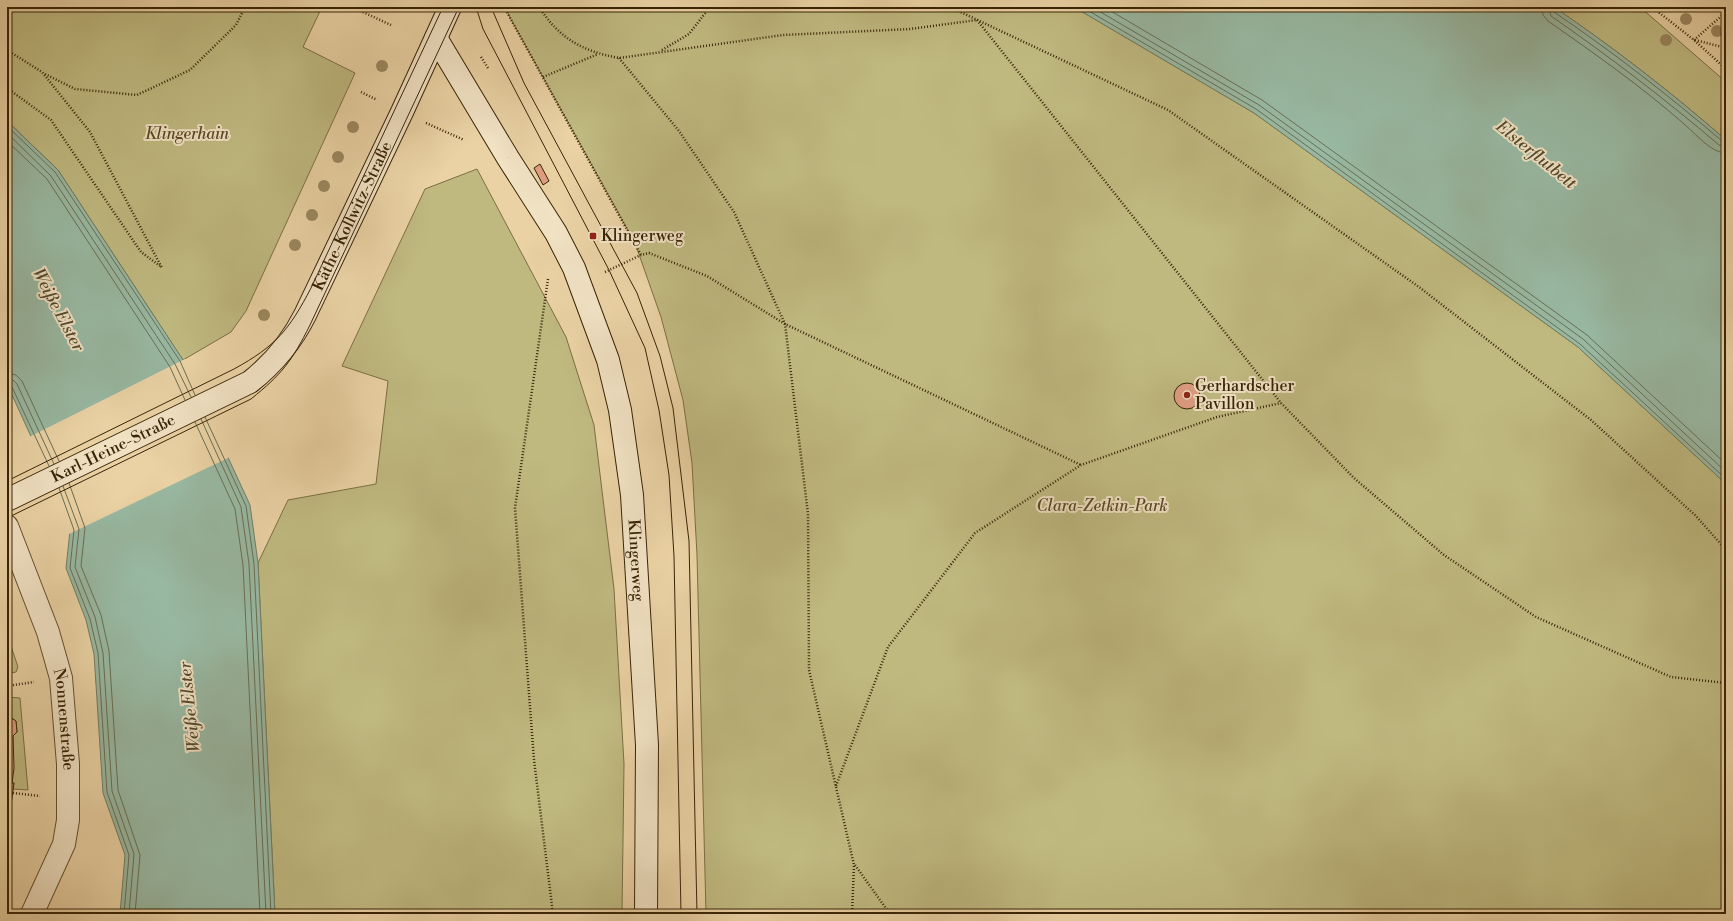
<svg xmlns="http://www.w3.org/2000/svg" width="1733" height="921" font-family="'Libre Bodoni',serif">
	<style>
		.green { fill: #bfb980; stroke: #7c6e43 }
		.water { fill: #98b8a2; stroke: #727d64 }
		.pier { fill: #ead2a4 }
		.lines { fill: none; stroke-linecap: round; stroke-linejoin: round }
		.shore { stroke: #686e54; stroke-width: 1 }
		.building { fill: #e09e83; stroke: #382406 }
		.minor-casing { stroke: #64502e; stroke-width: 24 }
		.secondary-casing { stroke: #382406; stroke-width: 24 }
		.path { stroke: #382406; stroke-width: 2.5; stroke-dasharray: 1 2; stroke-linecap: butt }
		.minor { stroke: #f1e2c4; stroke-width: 22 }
		.secondary { stroke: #f1e2c4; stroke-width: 22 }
		.tram { stroke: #382406; stroke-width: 1 }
		.tree { fill: #9b875e }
		.poi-dot { fill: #8f2418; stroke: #f1e2c4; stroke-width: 1.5 }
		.labels { text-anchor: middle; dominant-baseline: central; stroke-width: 4; stroke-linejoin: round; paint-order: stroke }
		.park-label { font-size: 16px; font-style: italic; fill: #5a4924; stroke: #f1e2c4 }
		.street-label { font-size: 16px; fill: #382406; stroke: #f1e2c4 }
		.poi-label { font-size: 16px; fill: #382406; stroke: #f1e2c4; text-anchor: start }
		.water-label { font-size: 17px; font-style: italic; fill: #50492d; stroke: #f1e2c4 }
	</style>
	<rect width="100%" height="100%" fill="#ead2a4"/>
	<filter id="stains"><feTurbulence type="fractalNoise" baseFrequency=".005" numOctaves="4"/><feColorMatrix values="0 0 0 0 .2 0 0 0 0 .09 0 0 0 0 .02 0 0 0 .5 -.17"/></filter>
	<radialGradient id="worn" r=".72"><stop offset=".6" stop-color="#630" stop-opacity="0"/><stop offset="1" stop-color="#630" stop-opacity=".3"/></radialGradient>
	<g class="green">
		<path d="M 7,7 L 322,7 L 303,47 L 355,73 L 246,311 L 231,332 L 183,360 L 58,170 L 7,121 Z"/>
		<path d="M 511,7 L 1074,7 L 1254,113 L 1578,347 L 1726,484 L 1726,914 L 706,914 L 697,555 L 692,463 L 683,400 L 661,317 L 635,243 L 508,14 Z"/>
		<path d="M 1554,7 L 1638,7 L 1648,14 L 1726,82 L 1726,140 C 1671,92 1614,48 1554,7 Z"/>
		<path d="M 477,169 L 566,337 L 594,425 L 614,589 L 624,764 L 622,914 L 275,914 L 258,563 L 288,500 L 376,484 L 388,381 L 342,366 L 425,189 Z"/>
		<path d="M 7,634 L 18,667 L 16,672 L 7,674 Z"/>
		<path d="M 7,697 L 20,698 L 28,790 L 13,789 L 14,783 L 12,783 L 13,736 L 17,732 L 16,721 L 7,715 Z"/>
	</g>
	<g class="water">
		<path d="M 1074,7 L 1554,7 C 1614,48 1671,92 1726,140 L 1726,484 L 1578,347 L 1254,113 Z"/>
		<path d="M 7,121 L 58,170 L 183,360 L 250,505 L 258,563 L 275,914 L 120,914 L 125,855 L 103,793 L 94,654 L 86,620 L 66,568 L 70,531 L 61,502 L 7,384 Z"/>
	</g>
	<path class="pier" d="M 185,359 L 230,457 L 67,535 L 68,531 L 59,503 L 29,437 Z"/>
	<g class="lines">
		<g class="shore">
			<path d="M 1082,7 L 1256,109 L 1580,344 L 1726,479"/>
			<path d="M 1092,7 L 1259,105 L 1583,339 L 1726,472"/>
			<path d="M 1104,7 L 1262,100 L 1587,335 L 1726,464"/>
			<path d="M 1542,7 L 1543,15 L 1548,21 C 1595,54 1641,86 1684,124 C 1695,133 1711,153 1726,153"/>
			<path d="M 1548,7 L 1551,16 C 1610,57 1665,99 1719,145 L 1726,147"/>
			<path d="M 1553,7 L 1554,12 C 1613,52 1668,95 1722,141 L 1726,142"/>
			<path d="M 7,126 L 55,172 L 180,361 L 195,395"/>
			<path d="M 7,133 L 51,176 L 175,364 L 191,397"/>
			<path d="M 7,141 L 47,179 L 170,367 L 185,400"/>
			<path d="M 7,373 L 16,375 L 22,381 L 59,461"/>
			<path d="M 7,379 L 13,380 L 17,384 L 54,464"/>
			<path d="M 7,384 L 12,387 L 49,466"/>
			<path d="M 205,417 L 246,506 L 254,564 L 271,914"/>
			<path d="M 201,419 L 241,507 L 249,564 L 266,914"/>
			<path d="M 195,422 L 235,509 L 243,565 L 260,914"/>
			<path d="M 69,483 L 85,528 L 81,566 L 101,615 L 109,651 L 118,790 L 140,855 L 135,914"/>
			<path d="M 63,486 L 79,529 L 75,567 L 95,617 L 103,653 L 112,791 L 134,854 L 129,914"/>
			<path d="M 59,488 L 74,530 L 70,568 L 90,619 L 98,653 L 107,792 L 129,855 L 124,914"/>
		</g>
	</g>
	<g class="building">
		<path d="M 540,164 L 549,181 L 543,185 L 534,168 Z"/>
		<circle cx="1187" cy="396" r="13"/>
		<path d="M 7,715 L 16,721 L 17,732 L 13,736 L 14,768 L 12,783 L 14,783 L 11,805 L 9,805 L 7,812 Z"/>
	</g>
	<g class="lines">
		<g class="minor-casing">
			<g id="minor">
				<path id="s1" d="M 7,526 L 48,632 L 61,678 L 68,764 L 68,820 L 64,844 L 32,914"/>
			</g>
		</g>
		<g class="secondary-casing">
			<g id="secondary">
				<path id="s2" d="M 436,38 L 508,158 L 556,233 L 574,268 L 608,360 L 620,410 L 632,495 L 647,745 L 646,914"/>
				<path id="s3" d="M 7,500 L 250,382 C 274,363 291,343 305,315 L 402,112 L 450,7"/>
			</g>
		</g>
		<g class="path">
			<path d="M 352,7 L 391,25"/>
			<path d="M 504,7 L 641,255"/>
			<path d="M 539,7 C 560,39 582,51 619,58 L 783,35 L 910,29 L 977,20"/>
			<path d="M 950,7 L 1168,110 L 1419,287 L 1591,420 L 1696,516 L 1726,550"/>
			<path d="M 1652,7 L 1694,40 L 1726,69"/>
			<path d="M 1723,7 L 1726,10"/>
			<path d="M 977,20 L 1281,403 L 1354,478 L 1444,555 L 1536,617 L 1671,677 L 1726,683"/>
			<path d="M 1694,40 L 1726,12"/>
			<path d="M 1695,40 L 1726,48"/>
			<path d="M 7,50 L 42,72 L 90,132 L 162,268"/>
			<path d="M 662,50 L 689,34 L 710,7"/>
			<path d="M 481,57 L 488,68"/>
			<path d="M 619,58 L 679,131 L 734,212 L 785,324 L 808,514 L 809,670 L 854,865 L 852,914"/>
			<path d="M 45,74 L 75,89 L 137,95 L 190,70 L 236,25 L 245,7"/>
			<path d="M 543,77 L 598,54"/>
			<path d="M 7,88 L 51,120 L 141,252 L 160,266"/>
			<path d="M 361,92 L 377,100"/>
			<path d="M 426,123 L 464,140"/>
			<path d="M 605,272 L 641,255 L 649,253 L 707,276 L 785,324 L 1081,465"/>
			<path d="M 548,279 L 515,508 L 534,760 L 553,914"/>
			<path d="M 7,686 L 34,682"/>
			<path d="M 836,786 L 888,647 L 975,533 L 1081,465 L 1217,417 L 1281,403"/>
			<path d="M 13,793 L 40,796"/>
			<path d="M 855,865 L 890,914"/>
		</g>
		<use href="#minor" class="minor"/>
		<use href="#secondary" class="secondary"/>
		<g class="tram">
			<path d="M 476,7 L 483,29 L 493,48 L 609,270 L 645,348 L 659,410 L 669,475 L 674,556 L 681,914"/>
			<path d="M 491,7 L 524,83 L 637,293 L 660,356 L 673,408 L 689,541 L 697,914"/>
			<path d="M 7,481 L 234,369 C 276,346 289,330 311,288 L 443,7"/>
			<path d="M 7,518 L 251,399 C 282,374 292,361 310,325 L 459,7"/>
		</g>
	</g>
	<g class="tree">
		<circle cx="1686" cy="19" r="6"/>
		<circle cx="1717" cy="31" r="6"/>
		<circle cx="1666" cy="40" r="6"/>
		<circle cx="382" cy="66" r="6"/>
		<circle cx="353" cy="127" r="6"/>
		<circle cx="338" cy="157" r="6"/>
		<circle cx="324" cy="186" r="6"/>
		<circle cx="312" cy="215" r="6"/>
		<circle cx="295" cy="245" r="6"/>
		<circle cx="264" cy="315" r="6"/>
	</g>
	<g class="poi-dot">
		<rect x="589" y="232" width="8" height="8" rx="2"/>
		<circle cx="1187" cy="395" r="4"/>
	</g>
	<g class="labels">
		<g class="park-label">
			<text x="187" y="134">Klingerhain</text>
			<text x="1102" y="506">Clara-Zetkin-Park</text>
		</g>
		<g class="street-label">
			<text stroke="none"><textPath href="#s3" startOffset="467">Käthe-Kollwitz-Straße</textPath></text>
			<text stroke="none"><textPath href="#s3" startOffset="118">Karl-Heine-Straße</textPath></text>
			<text stroke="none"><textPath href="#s2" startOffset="569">Klingerweg</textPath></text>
			<text stroke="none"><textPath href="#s1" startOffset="203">Nonnenstraße</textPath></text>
		</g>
		<g class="poi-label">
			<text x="601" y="236">Klingerweg</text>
			<text x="1195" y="386">Gerhardscher<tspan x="1195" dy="18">Pavillon</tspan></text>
		</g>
		<g class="water-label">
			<text transform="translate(1536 155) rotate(39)">Elsterflutbett</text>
			<text transform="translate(58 310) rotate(62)">Weiße Elster</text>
			<text transform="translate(190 707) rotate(-96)">Weiße Elster</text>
		</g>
	</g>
	<rect width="1733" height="921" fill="none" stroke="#ead2a4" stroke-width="24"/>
	<rect x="8" y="8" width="1717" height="905" fill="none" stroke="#382406" stroke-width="2"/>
	<rect x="12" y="12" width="1709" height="897" fill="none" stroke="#382406"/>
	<rect width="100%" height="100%" filter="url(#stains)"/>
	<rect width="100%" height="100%" fill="url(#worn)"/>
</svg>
